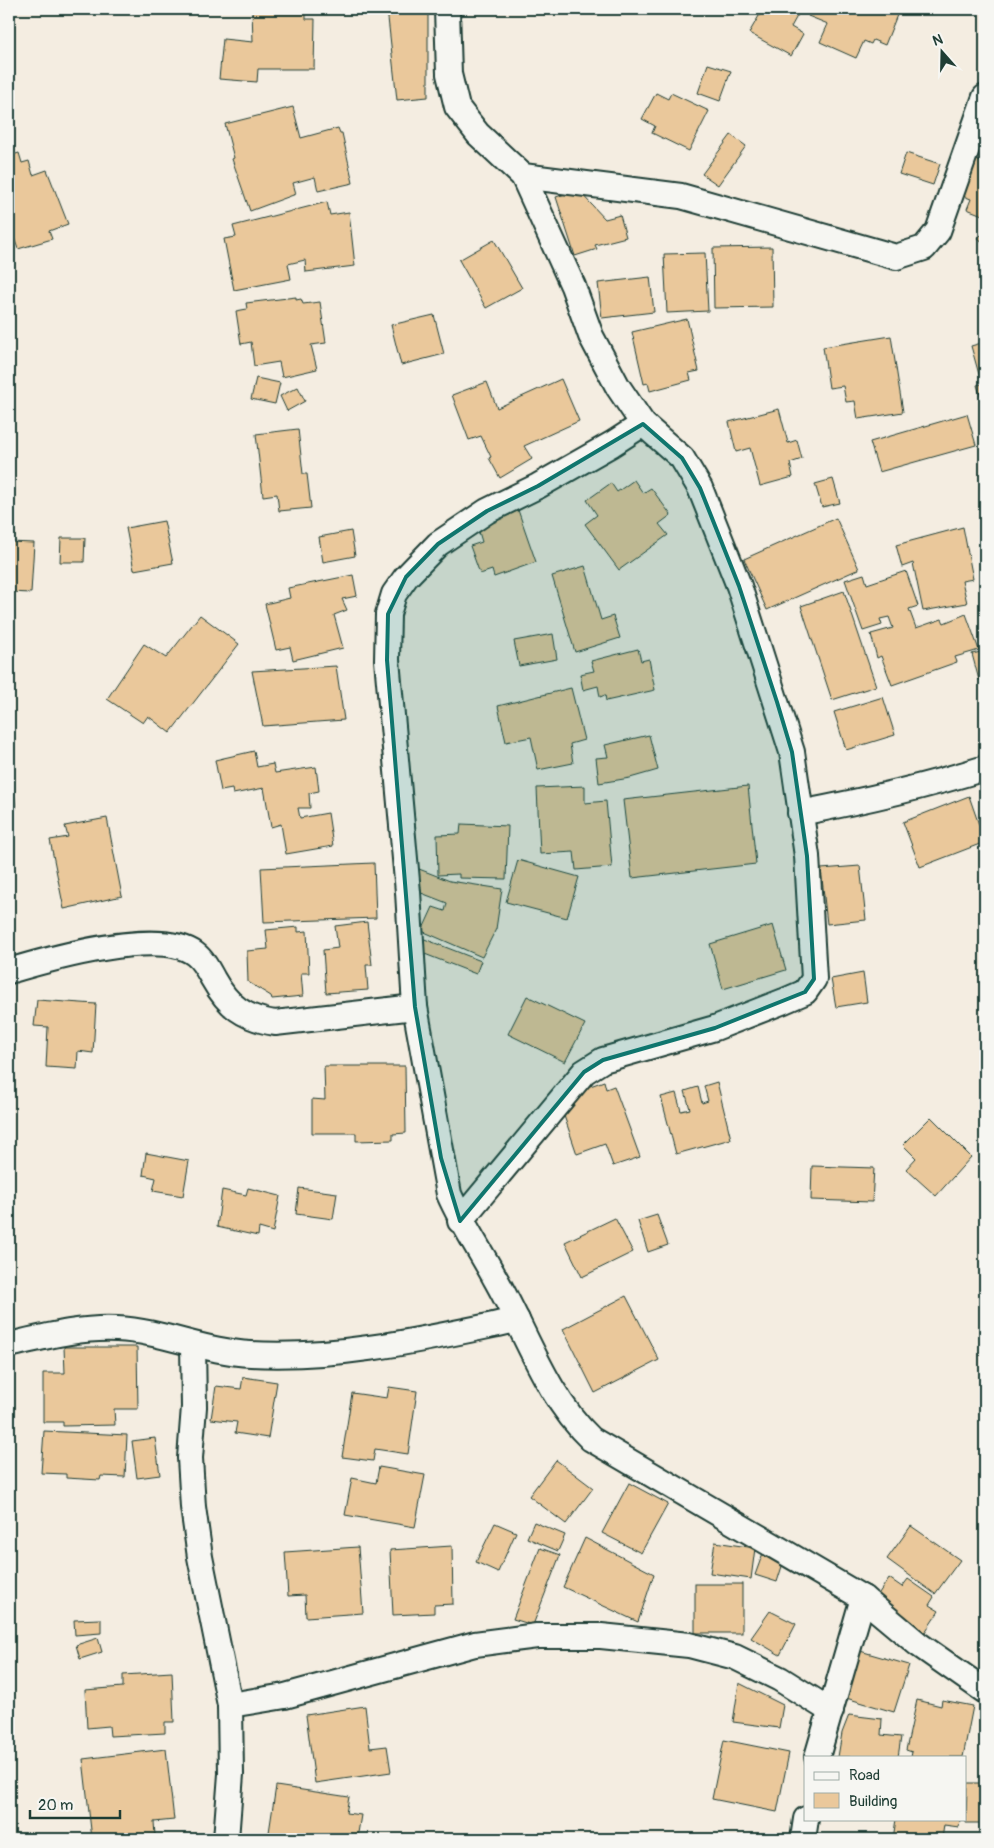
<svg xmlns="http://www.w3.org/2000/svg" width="994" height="1848" font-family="Pangolin,sans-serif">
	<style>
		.building { fill: #eac89b; stroke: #1f3d34 }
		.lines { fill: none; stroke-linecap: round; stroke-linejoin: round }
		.minor-casing { stroke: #1f3d34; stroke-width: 28 }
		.minor { stroke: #f6f6f2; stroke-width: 24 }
		.marked { fill: #0f766e; fill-opacity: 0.2; stroke: #0f766e; stroke-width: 4; stroke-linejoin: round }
	</style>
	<rect width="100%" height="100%" fill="#f4ede1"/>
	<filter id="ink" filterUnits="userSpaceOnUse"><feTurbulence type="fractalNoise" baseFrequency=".02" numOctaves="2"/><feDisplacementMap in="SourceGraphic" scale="10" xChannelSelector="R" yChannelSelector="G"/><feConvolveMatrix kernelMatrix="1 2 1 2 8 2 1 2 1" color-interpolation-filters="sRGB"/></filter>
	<g filter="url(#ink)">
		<g class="building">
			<path d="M 252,9 L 306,9 L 306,19 L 315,19 L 314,69 L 258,69 L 257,82 L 219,79 L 223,39 L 253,42 Z"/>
			<path d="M 387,9 L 428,9 L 428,97 L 397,100 Z"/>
			<path d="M 763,9 L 801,9 L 791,27 L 803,34 L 791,56 L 749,33 Z"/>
			<path d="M 811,9 L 895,9 L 899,10 L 885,45 L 873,40 L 871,44 L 864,41 L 856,58 L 820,42 L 828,24 L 808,16 Z"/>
			<path d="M 708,64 L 731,71 L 720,101 L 698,93 Z"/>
			<path d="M 656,93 L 668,99 L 671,93 L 709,111 L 689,151 L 652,133 L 655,126 L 642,119 Z"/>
			<path d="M 293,107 L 301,138 L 338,128 L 340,133 L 342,133 L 353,183 L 318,191 L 315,177 L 293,183 L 296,194 L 250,211 L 232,159 L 234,158 L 225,124 Z"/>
			<path d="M 731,135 L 746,146 L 718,185 L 702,174 Z"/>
			<path d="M 19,153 L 22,163 L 29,161 L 33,175 L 47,170 L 68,224 L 49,231 L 52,239 L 18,249 L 13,235 L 9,236 L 9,156 Z"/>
			<path d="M 906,153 L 940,164 L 933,185 L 899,174 Z"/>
			<path d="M 976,160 L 985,163 L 985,216 L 967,209 L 971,199 L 963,196 Z"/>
			<path d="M 578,190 L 605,219 L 620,215 L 626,237 L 595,245 L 597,249 L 575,256 L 556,197 Z"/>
			<path d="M 327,202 L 330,215 L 349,212 L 355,266 L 306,272 L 305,260 L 288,264 L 291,279 L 234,290 L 224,239 L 236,237 L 233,226 Z"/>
			<path d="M 985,231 L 985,244 L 978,238 Z"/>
			<path d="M 494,240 L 522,288 L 486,308 L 459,260 Z"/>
			<path d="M 772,247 L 773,307 L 714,308 L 713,248 Z"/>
			<path d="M 705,253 L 708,311 L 667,313 L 664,254 Z"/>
			<path d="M 650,277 L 654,312 L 602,318 L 598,283 Z"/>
			<path d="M 296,297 L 296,300 L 301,299 L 303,304 L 320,302 L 326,343 L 311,345 L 317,369 L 282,377 L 279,362 L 254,366 L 251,342 L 241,344 L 236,311 L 247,309 L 246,303 Z"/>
			<path d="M 434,315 L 444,354 L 401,365 L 391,325 Z"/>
			<path d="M 687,319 L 699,371 L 689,373 L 691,380 L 650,391 L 648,383 L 644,384 L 632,332 Z"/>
			<path d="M 891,336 L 903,412 L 858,419 L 855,401 L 846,402 L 843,386 L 829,388 L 823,347 Z"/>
			<path d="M 985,342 L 985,376 L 980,378 L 971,346 Z"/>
			<path d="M 256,378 L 280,383 L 275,404 L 251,399 Z"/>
			<path d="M 561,379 L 579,421 L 524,446 L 532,459 L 500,478 L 489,458 L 491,457 L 481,436 L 469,440 L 452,395 L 487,382 L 497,408 Z"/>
			<path d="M 985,383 L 985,404 L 983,405 L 977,385 Z"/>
			<path d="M 298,387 L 305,401 L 287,411 L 280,396 Z"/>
			<path d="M 779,409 L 788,443 L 797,440 L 802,459 L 790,463 L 793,477 L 760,486 L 750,448 L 736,452 L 729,422 Z"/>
			<path d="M 967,414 L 976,445 L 879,472 L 870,442 Z"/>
			<path d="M 298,429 L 303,474 L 307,474 L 311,508 L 279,511 L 277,494 L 263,496 L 256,434 Z"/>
			<path d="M 833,479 L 840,503 L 822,507 L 815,484 Z"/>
			<path d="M 634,480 L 643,493 L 651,488 L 671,515 L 659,524 L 668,535 L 619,570 L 585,524 L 597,515 L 587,500 L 611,483 L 617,492 Z"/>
			<path d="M 518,510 L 536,562 L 494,577 L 492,570 L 480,574 L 470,546 L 482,542 L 477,525 Z"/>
			<path d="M 836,518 L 859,569 L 767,610 L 744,559 Z"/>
			<path d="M 164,521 L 173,563 L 134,570 L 126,528 Z"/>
			<path d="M 963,527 L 973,579 L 962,581 L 967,603 L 923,611 L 913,563 L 902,567 L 896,545 Z"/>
			<path d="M 351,531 L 355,556 L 323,562 L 319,537 Z"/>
			<path d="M 61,538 L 85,538 L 84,562 L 60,562 Z"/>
			<path d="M 9,542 L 34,543 L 31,593 L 9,592 Z"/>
			<path d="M 585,566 L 601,620 L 613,616 L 620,638 L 575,652 L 552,576 Z"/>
			<path d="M 906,571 L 918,606 L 909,609 L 916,628 L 942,619 L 944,623 L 966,614 L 979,650 L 955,657 L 957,662 L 892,685 L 881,656 L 877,658 L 871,634 L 893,628 L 889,617 L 880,619 L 882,625 L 863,631 L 845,580 L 864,574 L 867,584 Z"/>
			<path d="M 353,575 L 357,596 L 342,599 L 347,610 L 334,615 L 343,648 L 293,660 L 290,647 L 276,650 L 265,604 L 290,598 L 288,588 Z"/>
			<path d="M 844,591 L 876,686 L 832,700 L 801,606 Z"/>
			<path d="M 200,615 L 239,644 L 170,733 L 148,716 L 143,723 L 107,699 L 144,644 L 166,658 Z"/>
			<path d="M 553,634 L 557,659 L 519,666 L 514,641 Z"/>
			<path d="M 638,649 L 641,661 L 649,659 L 655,690 L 606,701 L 605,695 L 600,697 L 598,686 L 583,690 L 580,674 L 594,671 L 591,661 Z"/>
			<path d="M 985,651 L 985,679 L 979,680 L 972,654 Z"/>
			<path d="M 336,666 L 344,720 L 263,726 L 252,671 Z"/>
			<path d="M 571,688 L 584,740 L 570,744 L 573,763 L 538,770 L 531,737 L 506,742 L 498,706 Z"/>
			<path d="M 883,697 L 895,735 L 846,750 L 834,712 Z"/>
			<path d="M 649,735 L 658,770 L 630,778 L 599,783 L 596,758 L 608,757 L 605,745 Z"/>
			<path d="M 254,751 L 257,767 L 273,764 L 275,773 L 316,767 L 319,791 L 309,793 L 310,808 L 298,808 L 300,818 L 328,813 L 333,846 L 286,854 L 281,824 L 271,827 L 264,788 L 233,794 L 232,789 L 221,791 L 215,760 Z"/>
			<path d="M 9,766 L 11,766 L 16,809 L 9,810 Z"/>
			<path d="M 585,786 L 585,803 L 606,801 L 612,867 L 576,870 L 574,852 L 540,854 L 537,788 Z"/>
			<path d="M 748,786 L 756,864 L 632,878 L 623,800 Z"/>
			<path d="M 969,796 L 985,842 L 920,867 L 903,822 Z"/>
			<path d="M 107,818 L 122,896 L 64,909 L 50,840 L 68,837 L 65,826 Z"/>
			<path d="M 461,824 L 508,826 L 506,879 L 459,878 L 459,874 L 438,875 L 437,835 L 460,834 Z"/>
			<path d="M 518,860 L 579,877 L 567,918 L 506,902 Z"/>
			<path d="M 374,863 L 376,918 L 264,922 L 261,868 Z"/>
			<path d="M 860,866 L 866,920 L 827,924 L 821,869 Z"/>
			<path d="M 419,869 L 450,881 L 502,889 L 496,929 L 482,957 L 422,931 L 433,907 L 445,911 L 447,903 L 411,889 Z"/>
			<path d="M 367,922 L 372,965 L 366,965 L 368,990 L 326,993 L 323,950 L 338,948 L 335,926 Z"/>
			<path d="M 773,925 L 786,970 L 723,989 L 710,944 Z"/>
			<path d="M 298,927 L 298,932 L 307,931 L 309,973 L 301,973 L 303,996 L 272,999 L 271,996 L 248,982 L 247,951 L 268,949 L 266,930 Z"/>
			<path d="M 422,938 L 481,961 L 476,974 L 417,951 Z"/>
			<path d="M 863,973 L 867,1002 L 836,1007 L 831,979 Z"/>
			<path d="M 527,996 L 585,1024 L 565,1062 L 508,1034 Z"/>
			<path d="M 37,1000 L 96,1004 L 93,1053 L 78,1051 L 77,1069 L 46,1067 L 48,1027 L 34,1026 Z"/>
			<path d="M 324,1066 L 405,1066 L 406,1133 L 393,1134 L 393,1140 L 356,1141 L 356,1133 L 312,1133 L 312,1099 L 325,1100 Z"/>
			<path d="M 604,1081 L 606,1089 L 614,1086 L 640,1157 L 613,1166 L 605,1144 L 577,1154 L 560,1104 L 571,1093 Z"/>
			<path d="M 717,1082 L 731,1139 L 676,1154 L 661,1097 L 676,1093 L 681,1111 L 690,1109 L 685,1091 L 698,1087 L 702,1103 L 708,1101 L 704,1086 Z"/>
			<path d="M 931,1117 L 971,1157 L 936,1196 L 906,1169 L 916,1158 L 903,1145 Z"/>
			<path d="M 146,1153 L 189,1161 L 183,1196 L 153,1191 L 156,1178 L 143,1175 Z"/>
			<path d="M 812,1166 L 874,1168 L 872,1202 L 811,1200 Z"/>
			<path d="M 248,1188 L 280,1196 L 273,1232 L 259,1228 L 258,1236 L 217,1227 L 222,1190 L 246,1195 Z"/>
			<path d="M 299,1188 L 337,1193 L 333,1219 L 296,1214 Z"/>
			<path d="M 657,1215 L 668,1245 L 648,1252 L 638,1221 Z"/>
			<path d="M 615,1218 L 633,1252 L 582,1277 L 565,1242 Z"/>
			<path d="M 626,1296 L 659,1360 L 595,1393 L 563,1329 Z"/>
			<path d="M 64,1347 L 137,1347 L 138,1409 L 114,1409 L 115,1425 L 63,1426 L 63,1422 L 43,1422 L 43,1373 L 65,1373 Z"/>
			<path d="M 243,1377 L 277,1382 L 268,1438 L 235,1433 L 237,1422 L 211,1419 L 216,1386 L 241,1389 Z"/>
			<path d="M 389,1387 L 417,1391 L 408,1454 L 375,1449 L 373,1461 L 342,1457 L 352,1393 L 387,1398 Z"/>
			<path d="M 985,1404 L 985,1415 L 980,1411 Z"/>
			<path d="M 44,1431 L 127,1435 L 125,1477 L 101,1476 L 100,1480 L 66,1478 L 66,1474 L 41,1473 Z"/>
			<path d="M 155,1438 L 160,1475 L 137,1478 L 132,1441 Z"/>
			<path d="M 556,1460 L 593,1488 L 566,1524 L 529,1496 Z"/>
			<path d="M 379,1467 L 425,1475 L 415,1527 L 345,1515 L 352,1478 L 376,1483 Z"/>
			<path d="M 629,1483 L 668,1504 L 641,1553 L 602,1533 Z"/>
			<path d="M 534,1522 L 565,1535 L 558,1551 L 527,1538 Z"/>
			<path d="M 495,1523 L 516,1532 L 498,1572 L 476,1562 Z"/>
			<path d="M 911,1526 L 960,1560 L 935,1594 L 887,1559 Z"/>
			<path d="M 585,1538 L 654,1574 L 638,1622 L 563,1587 Z"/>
			<path d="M 715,1542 L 755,1548 L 751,1579 L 710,1573 Z"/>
			<path d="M 452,1546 L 453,1604 L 434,1605 L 434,1613 L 393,1615 L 390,1550 Z"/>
			<path d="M 358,1547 L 363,1613 L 306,1617 L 305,1595 L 288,1596 L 285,1552 Z"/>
			<path d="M 540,1548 L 560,1555 L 533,1625 L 513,1619 Z"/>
			<path d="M 763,1553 L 784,1560 L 777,1582 L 755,1575 Z"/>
			<path d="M 889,1578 L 902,1587 L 908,1579 L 934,1597 L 929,1605 L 939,1611 L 923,1635 L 873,1602 Z"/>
			<rect x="695" y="1584" width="47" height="49"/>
			<path d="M 770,1611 L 796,1624 L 780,1655 L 751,1638 Z"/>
			<path d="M 101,1619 L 101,1633 L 75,1635 L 74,1620 Z"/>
			<path d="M 98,1638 L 102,1652 L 80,1659 L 76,1645 Z"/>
			<path d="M 860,1651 L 909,1665 L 894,1712 L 846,1698 Z"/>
			<path d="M 172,1672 L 174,1722 L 165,1722 L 165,1733 L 110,1736 L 109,1726 L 87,1728 L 85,1690 L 123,1687 L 123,1675 Z"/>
			<path d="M 739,1683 L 783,1705 L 779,1728 L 733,1722 Z"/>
			<path d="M 917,1700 L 941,1706 L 942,1700 L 973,1706 L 963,1757 L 911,1757 L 912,1752 L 906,1750 Z"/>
			<path d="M 365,1706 L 370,1748 L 387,1746 L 391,1772 L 315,1783 L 306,1715 Z"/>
			<path d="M 849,1715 L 882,1719 L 881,1735 L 901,1737 L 898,1757 L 838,1757 L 842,1733 Z"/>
			<path d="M 724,1740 L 789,1753 L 777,1812 L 712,1799 Z"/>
			<path d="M 166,1749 L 174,1820 L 154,1822 L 155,1835 L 123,1839 L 92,1839 L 83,1759 Z"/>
			<path d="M 967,1783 L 985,1783 L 985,1839 L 981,1839 L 980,1823 L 966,1823 Z"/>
			<path d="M 276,1786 L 349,1797 L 346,1813 L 361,1815 L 357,1839 L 268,1839 Z"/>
			<path d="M 896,1819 L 960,1819 L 959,1827 L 944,1825 L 942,1839 L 893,1839 Z"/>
		</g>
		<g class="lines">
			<g class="minor-casing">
				<g id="minor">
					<path d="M 447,9 L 449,74 L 457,107 L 478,134 L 523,176 L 573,286 L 591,336 L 618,387 L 643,424 L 682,458 L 700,488 L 739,586 L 792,752 L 807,856 L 814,979 L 805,992 L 784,1001 L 715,1028 L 603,1060 L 584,1072 L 460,1221"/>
					<path d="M 523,176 L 681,196 L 896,257 L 924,248 L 938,231 L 985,97"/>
					<path d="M 643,424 L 612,444 L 538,486 L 487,511 L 438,544 L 406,577 L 394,594 L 388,614 L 387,660 L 408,892 L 415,1007 L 449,1194 C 462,1224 480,1250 495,1278 C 526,1332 546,1396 591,1439 L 863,1598 L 918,1644 L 985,1691"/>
					<path d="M 800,813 C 863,801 924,787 985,768"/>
					<path d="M 9,971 C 49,959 160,927 195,954 C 203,960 208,970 213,979 C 228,1006 244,1018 275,1023 L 415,1007"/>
					<path d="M 9,1345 C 44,1337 81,1327 117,1329 C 163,1331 205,1352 251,1354 C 341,1359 430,1338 517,1320"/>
					<path d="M 193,1345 L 194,1407 L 190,1458 L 193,1507 L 200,1557 L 230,1705 L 231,1774 L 226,1839"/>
					<path d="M 230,1705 L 285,1696 L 475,1644 L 537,1636 L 601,1636 L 689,1645 L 735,1657 L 780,1679 L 831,1711"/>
					<path d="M 817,1757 L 863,1598"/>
					<path d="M 803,1839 L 806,1819"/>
				</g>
			</g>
			<use href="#minor" class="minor"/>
		</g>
	</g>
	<path class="marked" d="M 643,424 L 682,458 L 700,488 L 739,586 L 777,702 L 792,752 L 807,856 L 814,979 L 805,992 L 715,1028 L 603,1060 L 584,1072 L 460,1221 L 441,1158 L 415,1007 L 387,660 L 388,614 L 406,577 L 438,544 L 487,511 L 538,486 Z"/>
	<rect width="994" height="1848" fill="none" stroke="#f6f6f2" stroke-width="30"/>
	<rect x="15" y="15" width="964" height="1818" fill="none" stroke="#1f3d34" stroke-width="2" filter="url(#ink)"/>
	<rect x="804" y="1756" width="162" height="65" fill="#f6f6f2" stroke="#a0aca6"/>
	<rect x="814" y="1772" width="25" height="8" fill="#f6f6f2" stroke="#a0aca6"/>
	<text x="849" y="1780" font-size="15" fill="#1f3d34">Road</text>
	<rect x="814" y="1793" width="25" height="15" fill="#eac89b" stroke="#a0aca6"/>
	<text x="849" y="1806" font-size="15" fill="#1f3d34">Building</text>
	<g transform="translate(942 52) rotate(340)" stroke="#f6f6f2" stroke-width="4" paint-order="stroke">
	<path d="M0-4L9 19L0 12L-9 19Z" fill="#1f3d34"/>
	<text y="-8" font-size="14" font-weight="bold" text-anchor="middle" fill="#1f3d34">N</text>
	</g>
	<path d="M30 1810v8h90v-8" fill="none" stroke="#1f3d34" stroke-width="2.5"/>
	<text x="38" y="1810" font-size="15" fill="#1f3d34" stroke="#f6f6f2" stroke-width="4" paint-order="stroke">20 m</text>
</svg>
